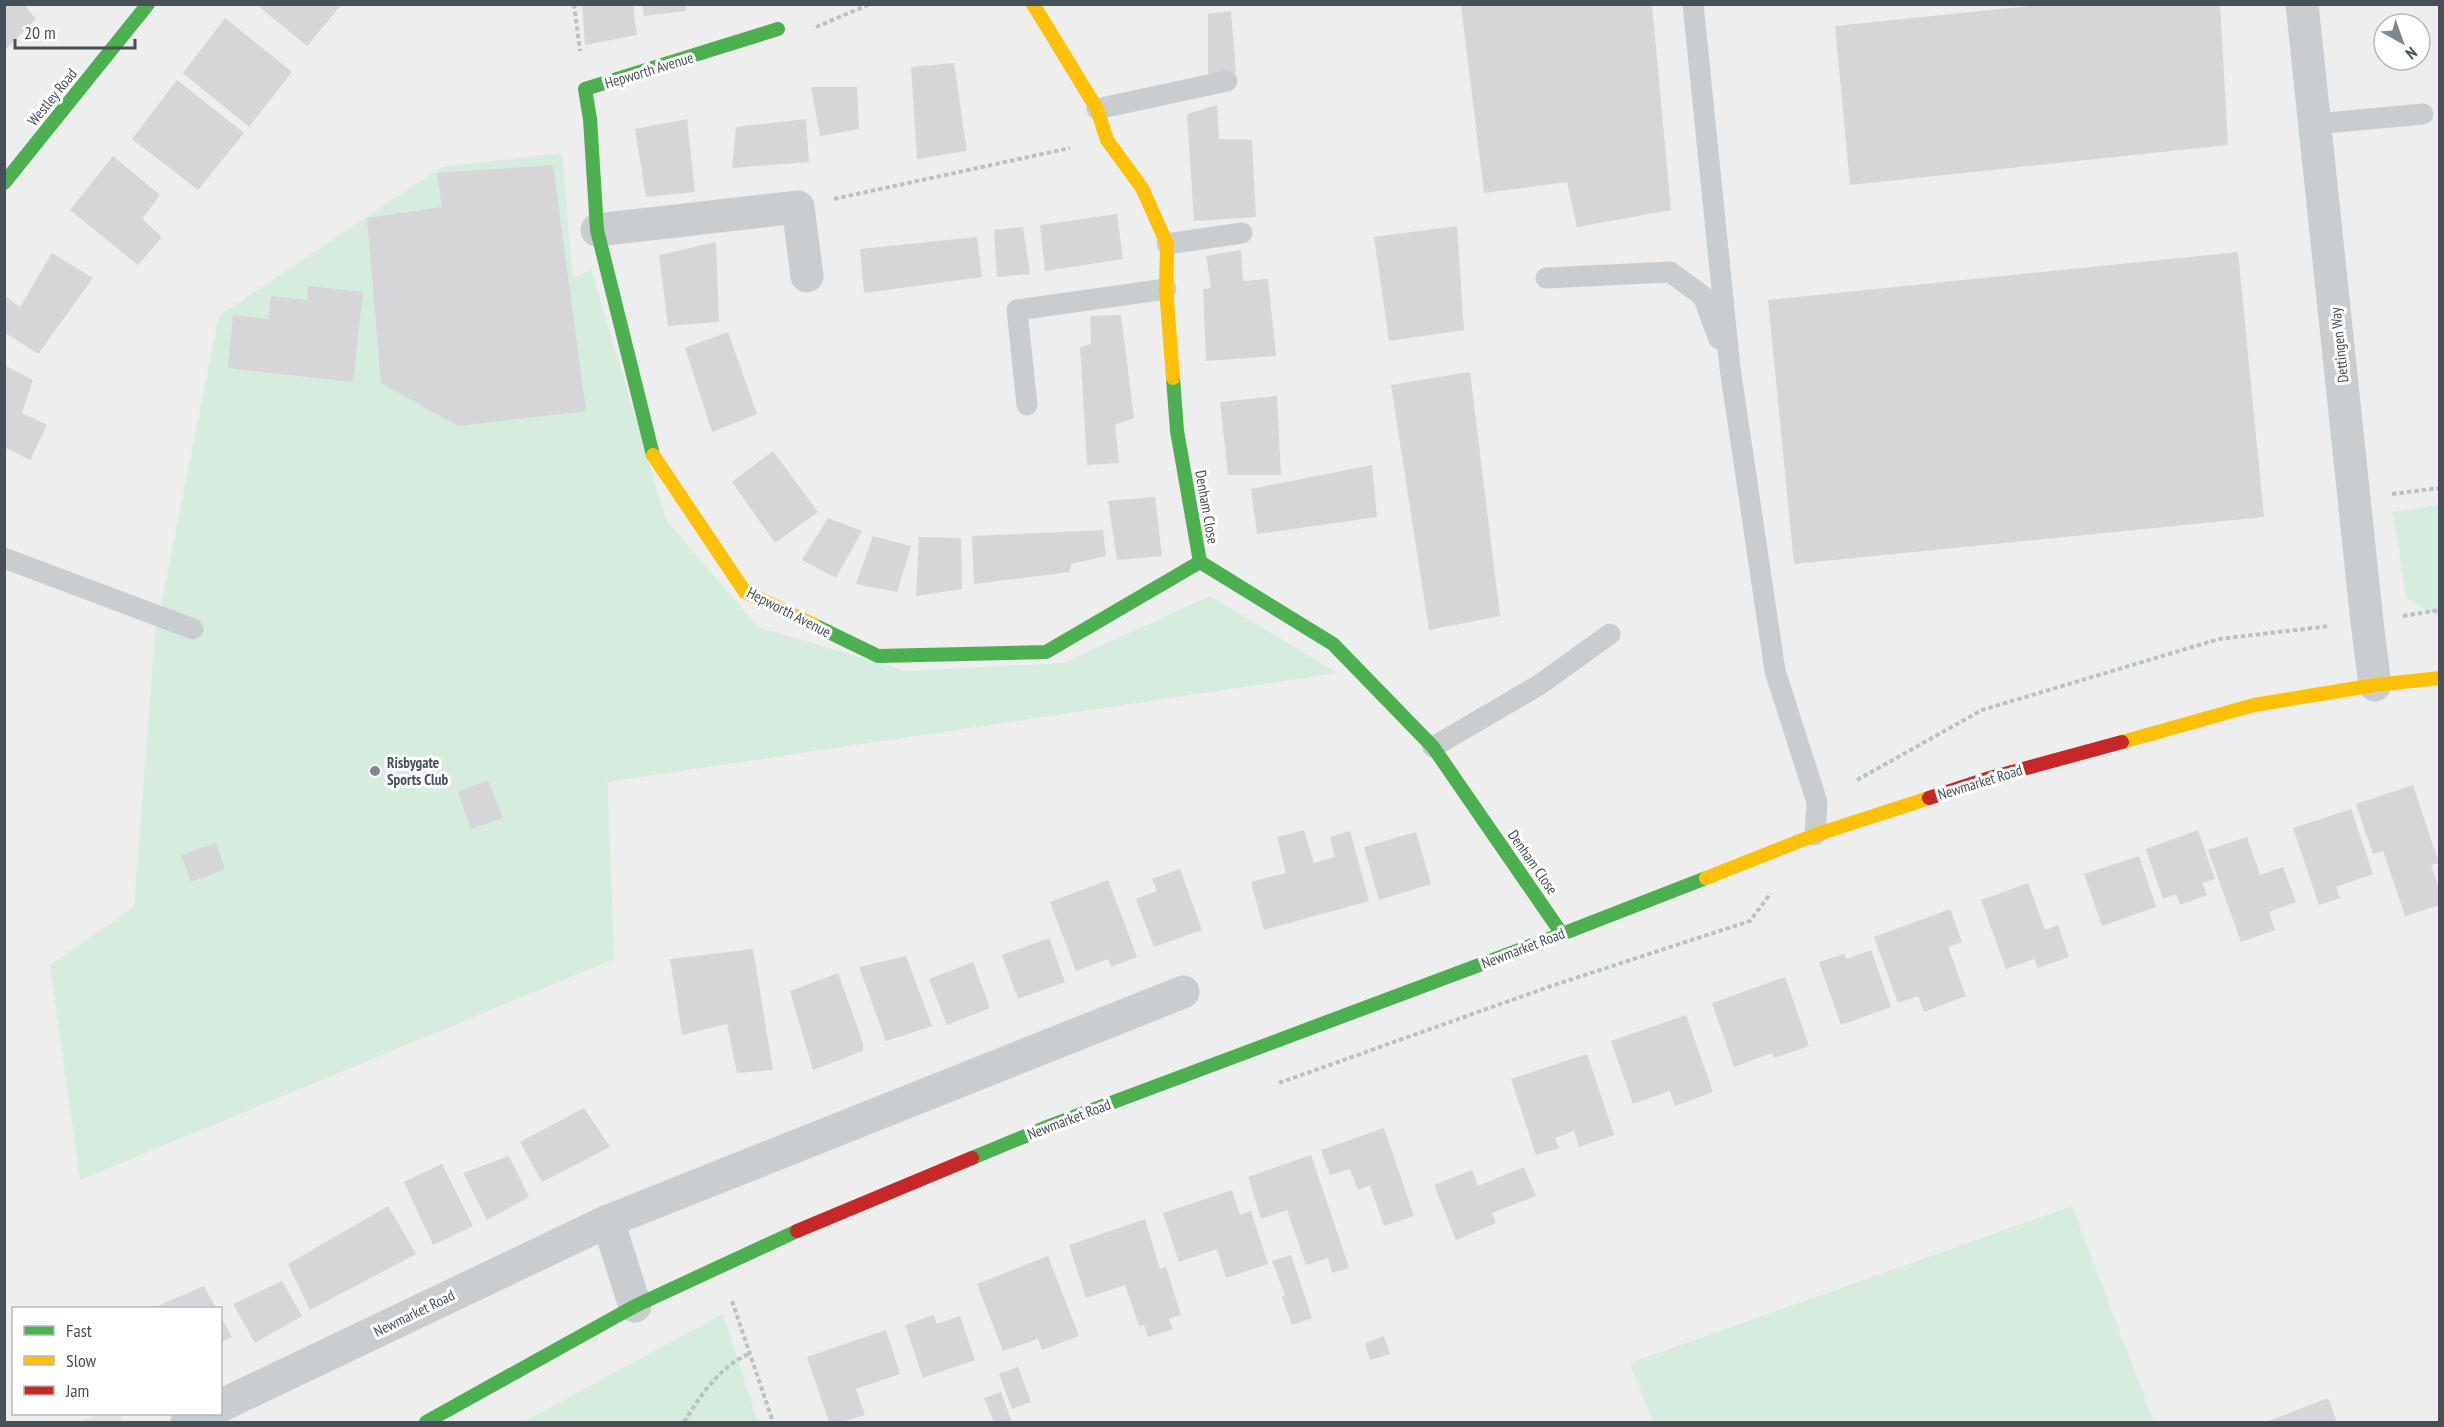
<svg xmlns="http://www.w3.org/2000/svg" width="2444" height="1427" font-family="'PT Sans Narrow',sans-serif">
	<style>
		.commercial { fill: #e4e2dc }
		.green { fill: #d5ecde }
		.building { fill: #d6d6d8 }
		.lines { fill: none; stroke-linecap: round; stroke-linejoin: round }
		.path { stroke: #b8c3bf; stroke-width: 4; stroke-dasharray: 4.5 3; stroke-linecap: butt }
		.lane { stroke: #cacdcf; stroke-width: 21 }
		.street { stroke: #cacdcf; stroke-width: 33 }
		.fast { stroke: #4caf50; stroke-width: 14 }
		.slow { stroke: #ffc107; stroke-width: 14 }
		.jam { stroke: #c62828; stroke-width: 14 }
		.poi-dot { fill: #82878d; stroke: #fff; stroke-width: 2 }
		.labels { text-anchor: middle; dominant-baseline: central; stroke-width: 6; stroke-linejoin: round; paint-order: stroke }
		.street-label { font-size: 15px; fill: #475059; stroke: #fff }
		.poi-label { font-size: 15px; font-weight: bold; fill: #475059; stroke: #fff; text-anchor: start }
	</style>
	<rect width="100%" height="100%" fill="#efeeee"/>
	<path class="commercial" d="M 98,1414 L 119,1414 L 123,1422 L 80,1422 Z"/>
	<g class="green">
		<path d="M 562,153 L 573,279 L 591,269 L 666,520 L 758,627 L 906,671 L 1063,663 L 1210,596 L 1337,673 L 608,782 L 607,764 L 614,959 L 80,1180 L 50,965 L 134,907 L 155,635 L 219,316 L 441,167 Z"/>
		<path d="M 2439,505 L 2440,505 L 2439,617 L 2406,598 L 2393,512 Z"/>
		<path d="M 2072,1206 L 2154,1422 L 1653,1422 L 1630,1363 Z"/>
		<path d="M 723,1314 L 758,1422 L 523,1422 L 697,1328 Z"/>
	</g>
	<g class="building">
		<path d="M 256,4 L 342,4 L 307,46 Z"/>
		<path d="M 582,4 L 633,4 L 637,35 L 585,45 Z"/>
		<path d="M 642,4 L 686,4 L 686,11 L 644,16 Z"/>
		<path d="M 1471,4 L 1652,4 L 1671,210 L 1577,227 L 1567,182 L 1484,193 L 1461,6 Z"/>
		<path d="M 2049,4 L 2220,4 L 2228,145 L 1850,185 L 1835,26 Z"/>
		<path d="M 4,5 L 28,5 L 26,7 L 36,19 L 4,51 Z"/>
		<path d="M 1231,11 L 1236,73 L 1208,77 L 1208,14 Z"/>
		<path d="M 225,18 L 292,72 L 249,127 L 183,73 Z"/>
		<path d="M 954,63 L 967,151 L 917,159 L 911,67 Z"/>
		<path d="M 177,80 L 244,133 L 198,190 L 132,139 Z"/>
		<path d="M 811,87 L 857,87 L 859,129 L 820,136 Z"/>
		<path d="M 1217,105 L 1219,139 L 1252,140 L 1256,217 L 1194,221 L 1187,114 Z"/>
		<path d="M 687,119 L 695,192 L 646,197 L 635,129 Z"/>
		<path d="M 806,119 L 809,162 L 732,168 L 736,127 Z"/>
		<path d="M 113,156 L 160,195 L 142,219 L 162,237 L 138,265 L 70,210 Z"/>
		<path d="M 553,165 L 586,411 L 458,426 L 381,383 L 367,218 L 442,207 L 437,173 Z"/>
		<path d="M 1117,214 L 1123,259 L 1045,271 L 1040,225 Z"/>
		<path d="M 1457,226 L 1464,330 L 1389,341 L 1374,237 Z"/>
		<path d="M 1023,227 L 1030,274 L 997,277 L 994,230 Z"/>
		<path d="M 977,237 L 982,277 L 864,293 L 860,249 Z"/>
		<path d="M 716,242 L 719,322 L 668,326 L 659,255 Z"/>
		<path d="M 1241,250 L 1243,281 L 1268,279 L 1276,356 L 1206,361 L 1203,289 L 1211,288 L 1206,256 Z"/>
		<path d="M 2238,252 L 2264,517 L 1794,564 L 1768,300 Z"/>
		<path d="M 52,253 L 93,278 L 38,354 L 4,332 L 4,295 L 20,307 Z"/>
		<path d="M 308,286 L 363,292 L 353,382 L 228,368 L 233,315 L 268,319 L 271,296 L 307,300 Z"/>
		<path d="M 1121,315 L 1134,418 L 1115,425 L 1119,463 L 1087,465 L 1080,347 L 1091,344 L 1090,316 Z"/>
		<path d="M 728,332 L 757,414 L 712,432 L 685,348 Z"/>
		<path d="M 4,365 L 33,380 L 22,413 L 47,425 L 30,460 L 4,447 Z"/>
		<path d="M 1470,372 L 1500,616 L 1429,630 L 1391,385 Z"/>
		<path d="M 1277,396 L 1281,475 L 1228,475 L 1220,402 Z"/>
		<path d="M 773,451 L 818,512 L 775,543 L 732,482 Z"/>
		<path d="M 1372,465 L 1377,517 L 1257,534 L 1251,489 Z"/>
		<path d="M 1155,497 L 1162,556 L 1117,560 L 1108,501 Z"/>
		<path d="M 828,518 L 862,531 L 836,578 L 802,560 Z"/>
		<path d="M 1103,530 L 1106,556 L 1071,564 L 1070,572 L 974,584 L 972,536 Z"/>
		<path d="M 873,536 L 911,546 L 897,592 L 856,584 Z"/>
		<path d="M 919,537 L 961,538 L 962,589 L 916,596 Z"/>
		<path d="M 488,780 L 503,818 L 471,829 L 458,792 Z"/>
		<path d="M 2413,785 L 2439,863 L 2431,865 L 2440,891 L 2440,905 L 2405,916 L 2383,851 L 2373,854 L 2356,804 Z"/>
		<path d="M 2351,809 L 2373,874 L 2336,887 L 2340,898 L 2319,905 L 2293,828 Z"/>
		<path d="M 1304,830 L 1314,863 L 1335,857 L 1330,837 L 1350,831 L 1369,901 L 1264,930 L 1251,882 L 1286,873 L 1277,837 Z"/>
		<path d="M 2198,830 L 2215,879 L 2202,883 L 2207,895 L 2180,905 L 2176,894 L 2163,899 L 2146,849 Z"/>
		<path d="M 1416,832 L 1431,884 L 1379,900 L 1364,847 Z"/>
		<path d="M 2247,837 L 2260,875 L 2283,867 L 2296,902 L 2269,912 L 2275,930 L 2241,942 L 2208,850 Z"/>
		<path d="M 216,843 L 225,869 L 191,882 L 181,855 Z"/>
		<path d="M 2139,856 L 2156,907 L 2102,926 L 2084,874 Z"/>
		<path d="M 1180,869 L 1202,930 L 1154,947 L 1136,899 L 1157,891 L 1152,879 Z"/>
		<path d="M 1108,880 L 1137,957 L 1111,967 L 1108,959 L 1076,971 L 1050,902 Z"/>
		<path d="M 2028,883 L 2045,930 L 2058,925 L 2069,957 L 2038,968 L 2034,959 L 2006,969 L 1981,900 Z"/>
		<path d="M 1950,909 L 1962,942 L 1948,947 L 1966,996 L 1924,1012 L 1918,996 L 1898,1003 L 1874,937 Z"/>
		<path d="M 1049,938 L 1065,982 L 1018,999 L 1002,955 Z"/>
		<path d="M 753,949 L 773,1070 L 737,1073 L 727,1024 L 682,1035 L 670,959 Z"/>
		<path d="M 1871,950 L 1891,1007 L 1841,1025 L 1819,962 L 1844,954 L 1846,959 Z"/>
		<path d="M 906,956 L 932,1026 L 886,1041 L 859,967 Z"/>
		<path d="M 973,962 L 990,1008 L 947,1025 L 929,979 Z"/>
		<path d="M 838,973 L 863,1043 L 863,1051 L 813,1070 L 790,991 Z"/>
		<path d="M 1785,977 L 1809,1046 L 1774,1058 L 1772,1053 L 1734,1067 L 1712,1003 Z"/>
		<path d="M 1686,1015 L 1713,1092 L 1675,1106 L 1670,1091 L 1633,1104 L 1611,1041 Z"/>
		<path d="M 1587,1054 L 1614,1135 L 1579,1147 L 1574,1131 L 1555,1138 L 1559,1148 L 1536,1155 L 1511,1079 Z"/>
		<path d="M 584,1108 L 610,1147 L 542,1182 L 520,1142 Z"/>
		<path d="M 1384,1128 L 1414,1216 L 1384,1226 L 1370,1185 L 1358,1190 L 1350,1169 L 1330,1175 L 1321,1150 Z"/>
		<path d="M 1311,1155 L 1349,1268 L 1332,1273 L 1328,1258 L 1306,1265 L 1287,1210 L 1261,1219 L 1248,1177 Z"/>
		<path d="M 509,1156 L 529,1197 L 487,1220 L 463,1173 Z"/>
		<path d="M 442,1164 L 473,1226 L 433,1245 L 404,1182 Z"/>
		<path d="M 1524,1167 L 1536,1196 L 1492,1213 L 1496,1223 L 1456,1240 L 1434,1185 L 1472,1170 L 1478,1186 Z"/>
		<path d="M 1232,1190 L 1240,1215 L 1251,1211 L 1268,1264 L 1226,1278 L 1217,1249 L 1179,1262 L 1163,1213 Z"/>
		<path d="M 388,1206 L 416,1254 L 310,1310 L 288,1264 Z"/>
		<path d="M 1145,1219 L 1160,1269 L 1166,1267 L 1181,1315 L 1169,1319 L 1173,1329 L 1148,1337 L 1144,1325 L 1139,1326 L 1125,1285 L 1086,1298 L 1069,1245 Z"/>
		<path d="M 1291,1255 L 1312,1318 L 1292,1325 L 1282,1297 L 1285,1295 L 1272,1261 Z"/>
		<path d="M 1048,1256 L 1079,1336 L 1042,1350 L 1038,1339 L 1003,1351 L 977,1284 Z"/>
		<path d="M 282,1281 L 302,1316 L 255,1343 L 233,1304 Z"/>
		<path d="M 204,1286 L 216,1308 L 153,1308 Z"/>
		<path d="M 934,1315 L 937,1324 L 960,1316 L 975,1360 L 923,1378 L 905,1325 Z"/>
		<path d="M 220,1316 L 232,1337 L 220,1343 Z"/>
		<path d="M 886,1330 L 900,1374 L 856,1389 L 865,1415 L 842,1422 L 829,1422 L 807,1357 Z"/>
		<path d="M 1384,1336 L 1390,1354 L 1370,1360 L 1365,1343 Z"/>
		<path d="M 1018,1367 L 1031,1402 L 1012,1409 L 999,1374 Z"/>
		<path d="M 1001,1392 L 1012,1422 L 994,1422 L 984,1398 Z"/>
		<path d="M 2328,1398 L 2337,1422 L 2266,1422 Z"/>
	</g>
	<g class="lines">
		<g class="path">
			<path d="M 574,4 L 580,51"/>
			<path d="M 816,27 L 870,4"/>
			<path d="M 834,199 L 1070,148"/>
			<path d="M 2392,494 L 2440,488"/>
			<path d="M 2403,616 L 2440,610"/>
			<path d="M 1857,780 L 1982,710 L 2219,639 L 2330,626"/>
			<path d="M 1279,1083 L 1551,986 L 1750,921 L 1771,893"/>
			<path d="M 732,1301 L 773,1422"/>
			<path d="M 684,1422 C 701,1395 719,1367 749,1354"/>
		</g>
		<g class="lane">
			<path d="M 1693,4 L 1730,368 L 1775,671 L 1817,802 L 1815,835"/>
			<path d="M 1097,109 L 1227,81"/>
			<path d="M 2315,124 L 2423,114"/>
			<path d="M 1167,244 L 1242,233"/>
			<path d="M 1546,278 L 1670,272 L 1703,296 L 1719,339"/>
			<path d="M 1027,405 L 1017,310 L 1166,289"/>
			<path d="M 4,558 L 193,629"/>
			<path d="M 1433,747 L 1539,685 L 1610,634"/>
		</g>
		<g class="street">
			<path d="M 2302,4 L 2367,622 L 2375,685"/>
			<path d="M 597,230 L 798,207 L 807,276"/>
			<path d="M 608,1221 L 635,1306"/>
			<path d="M 220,1406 L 608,1221 L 1183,992"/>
			<path d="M 187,1422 L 206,1414"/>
		</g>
		<g class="fast">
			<path d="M 4,183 L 148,4"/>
			<path d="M 1173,378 L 1177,431 L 1200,562 L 1333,644 L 1433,747 L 1562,934"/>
			<path d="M 653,455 L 597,230 L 590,119 L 585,89 L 778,29"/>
			<path d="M 814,625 L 878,656 L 1046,652 L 1200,562"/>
			<path d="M 972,1158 L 1052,1125 L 1562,934 L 1706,878"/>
			<path d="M 426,1422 L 635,1306 L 797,1231"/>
		</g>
		<g class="slow">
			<path d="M 1033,4 L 1097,109 L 1107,140 L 1142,188 L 1167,244 L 1166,289 L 1173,378"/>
			<path d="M 653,455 L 745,592 L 814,625"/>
			<path d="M 2122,742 L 2254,705 L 2375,685 L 2440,678"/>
			<path d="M 1706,878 L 1815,835 L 1929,798"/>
		</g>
		<g class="jam">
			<path d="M 1929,798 L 1990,778 L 2122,742"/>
			<path d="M 797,1231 L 972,1158"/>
		</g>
	</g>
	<circle class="poi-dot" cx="375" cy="771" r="6"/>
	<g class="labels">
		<g class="street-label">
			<text transform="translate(649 70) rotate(-17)">Hepworth Avenue</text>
			<text transform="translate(52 97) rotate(-51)">Westley Road</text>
			<text transform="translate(2339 345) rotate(-96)">Dettingen Way</text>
			<text transform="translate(1207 507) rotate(80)">Denham Close</text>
			<text transform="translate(789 612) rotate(27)">Hepworth Avenue</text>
			<text transform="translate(1980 782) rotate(-17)">Newmarket Road</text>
			<text transform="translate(1533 862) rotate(55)">Denham Close</text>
			<text transform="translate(1523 948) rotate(-21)">Newmarket Road</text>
			<text transform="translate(1069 1119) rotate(-21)">Newmarket Road</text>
			<text transform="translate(414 1313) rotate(-26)">Newmarket Road</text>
		</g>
		<g class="poi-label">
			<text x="387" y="762">Risbygate<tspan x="387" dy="17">Sports Club</tspan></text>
		</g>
	</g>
	<rect width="2444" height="1427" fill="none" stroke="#475059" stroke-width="12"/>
	<rect x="12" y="1307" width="210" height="108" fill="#ffffff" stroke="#b5b9bd" stroke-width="1.5"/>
	<rect x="24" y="1326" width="30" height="9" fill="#4caf50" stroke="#b5b9bd" stroke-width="1.5"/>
	<text x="66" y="1337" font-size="18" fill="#475059">Fast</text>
	<rect x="24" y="1356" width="30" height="9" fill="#ffc107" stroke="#b5b9bd" stroke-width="1.5"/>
	<text x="66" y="1367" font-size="18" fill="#475059">Slow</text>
	<rect x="24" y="1386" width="30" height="9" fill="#c62828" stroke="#b5b9bd" stroke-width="1.5"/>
	<text x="66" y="1397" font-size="18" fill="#475059">Jam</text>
	<g transform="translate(2402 42) rotate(140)"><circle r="28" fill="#ffffff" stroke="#b5b9bd" stroke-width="1.5"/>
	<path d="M0-4.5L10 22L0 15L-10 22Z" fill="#82878d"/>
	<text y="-9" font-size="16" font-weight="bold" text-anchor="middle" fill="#475059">N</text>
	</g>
	<path d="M15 39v9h120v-9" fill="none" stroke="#475059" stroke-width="3"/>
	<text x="24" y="39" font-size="18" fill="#475059" stroke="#ffffff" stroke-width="4.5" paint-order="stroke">20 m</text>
</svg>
